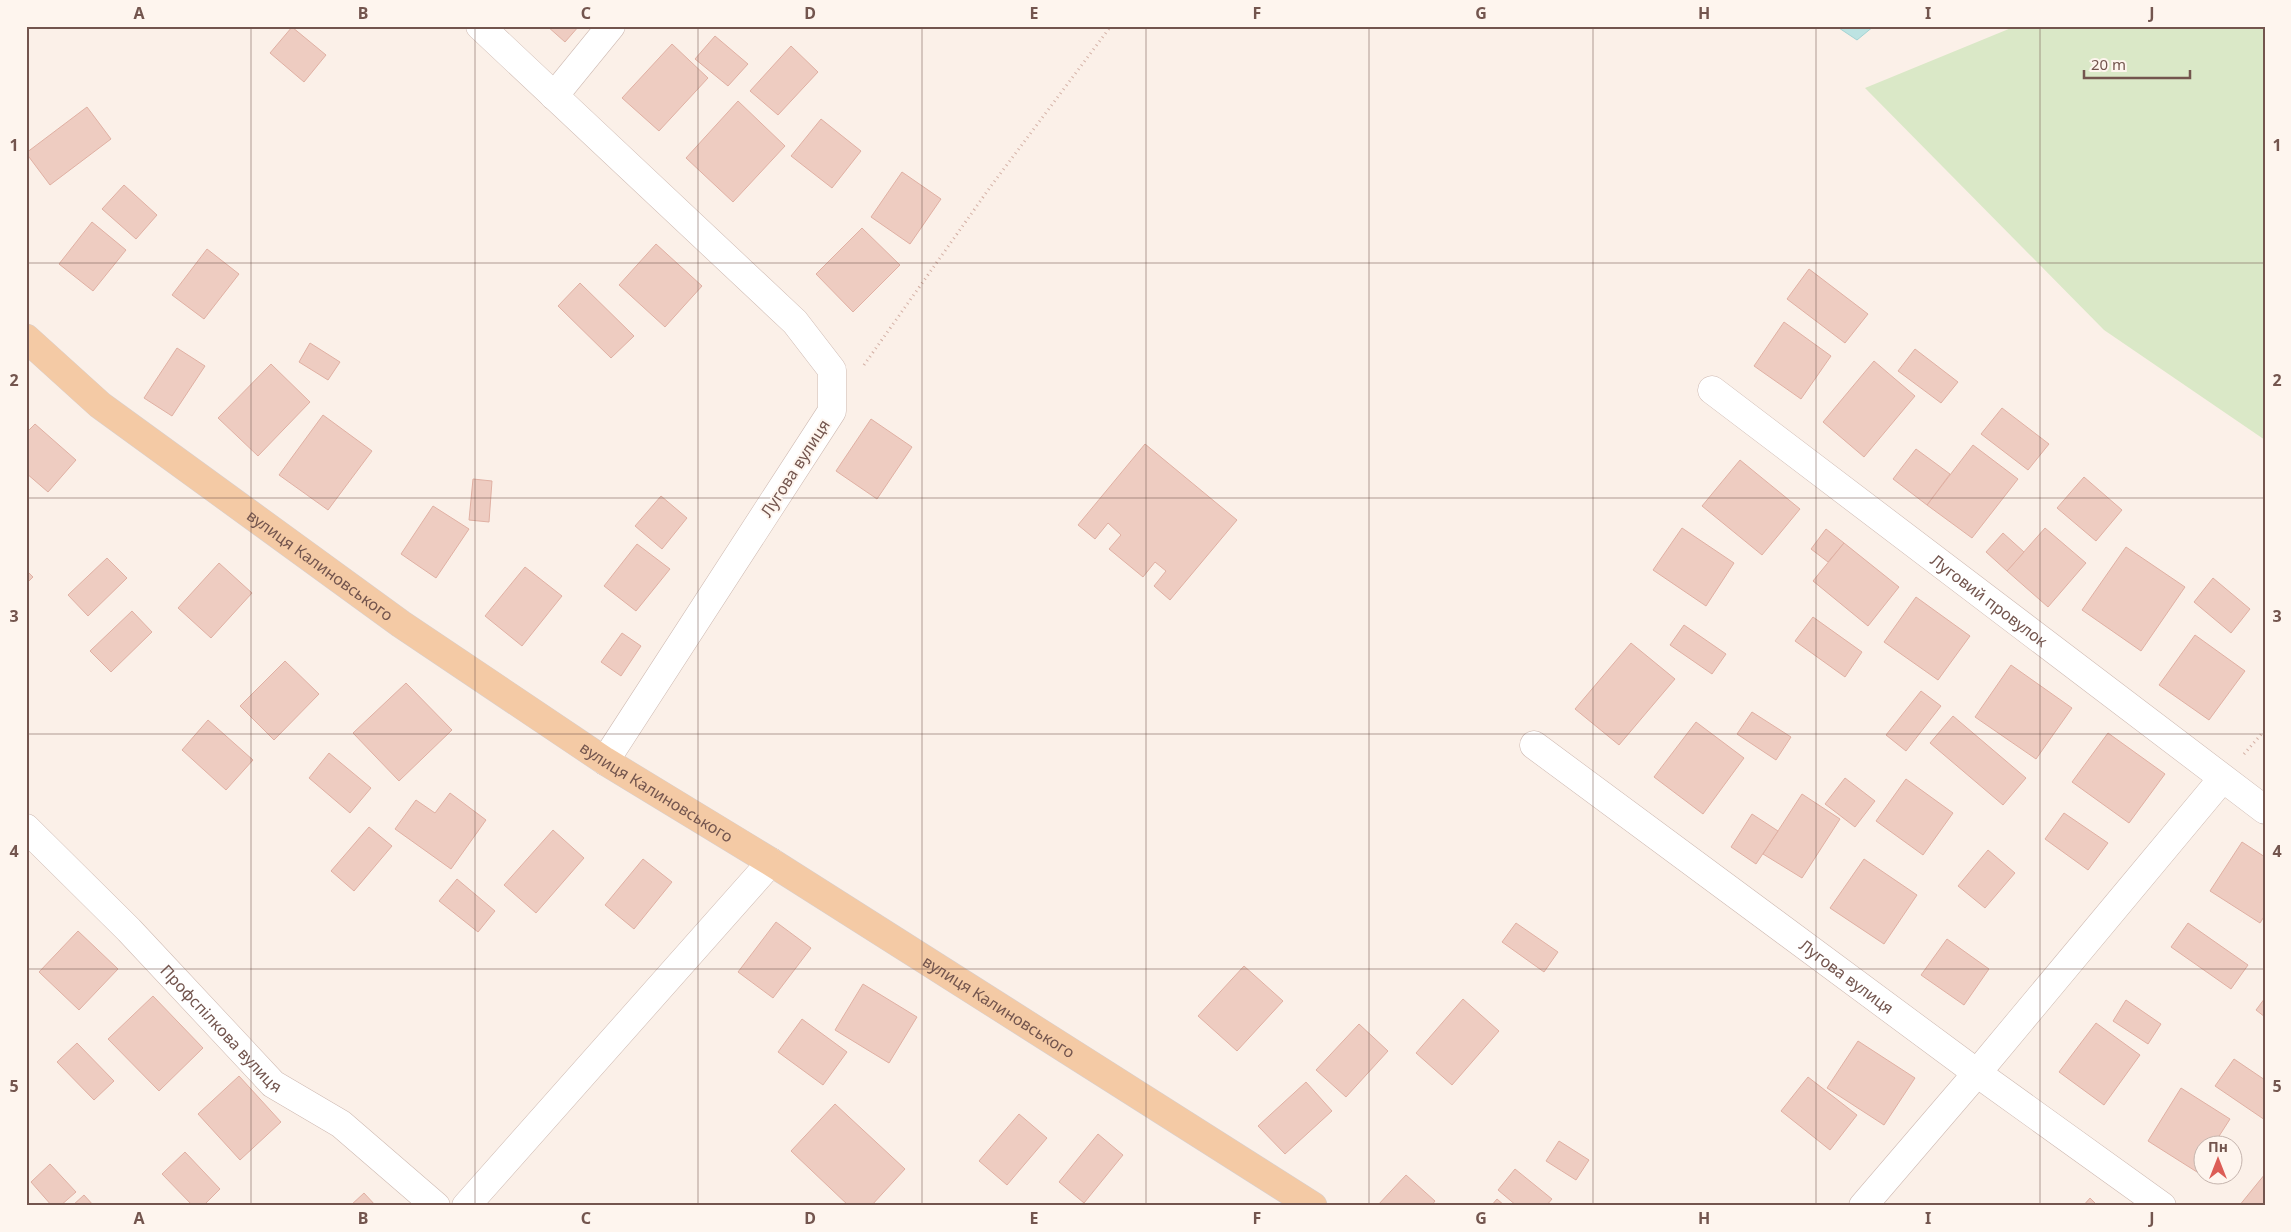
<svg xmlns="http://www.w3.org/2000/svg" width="2291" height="1232" font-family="'Noto Sans',sans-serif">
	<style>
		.green { fill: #dae8c7 }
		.water { fill: #bde3e2; stroke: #a4d4d4 }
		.building { fill: #eeccc1; stroke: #e0b0a3 }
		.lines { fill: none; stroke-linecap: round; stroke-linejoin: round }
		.minor-casing { stroke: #ceb9b1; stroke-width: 29 }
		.major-casing { stroke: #d8cfcd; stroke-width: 29 }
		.path { stroke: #d3afa4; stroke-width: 3; stroke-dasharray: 1 4; stroke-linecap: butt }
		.minor { stroke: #fff; stroke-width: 28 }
		.major { stroke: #f4caa5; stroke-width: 28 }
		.grid { fill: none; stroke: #73554e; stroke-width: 1; stroke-opacity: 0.55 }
		.labels { text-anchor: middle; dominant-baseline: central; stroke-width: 4; stroke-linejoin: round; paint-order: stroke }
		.street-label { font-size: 16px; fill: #73554e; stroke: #fef5ee }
		.neatline { fill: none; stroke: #73554e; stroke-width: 2 }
		.grid-label { font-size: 16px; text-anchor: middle; font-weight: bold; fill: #73554e }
	</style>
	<rect width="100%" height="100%" fill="#fbf0e8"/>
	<path class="green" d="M 2016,26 L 2265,26 L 2265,440 L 2104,330 L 1865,88 Z"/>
	<path class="water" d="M 1836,26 L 1874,26 L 1857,40 Z"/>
	<g class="building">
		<path d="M 547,26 L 579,26 L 565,42 Z"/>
		<path d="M 292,27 L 326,55 L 304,82 L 270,53 Z"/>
		<path d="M 715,36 L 748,64 L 728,86 L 695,59 Z"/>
		<path d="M 672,44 L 708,78 L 659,131 L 622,98 Z"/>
		<path d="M 791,46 L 818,72 L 778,115 L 750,91 Z"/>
		<path d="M 738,101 L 785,146 L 733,202 L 686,158 Z"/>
		<path d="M 87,107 L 111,139 L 50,185 L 26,153 Z"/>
		<path d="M 821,119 L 861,151 L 832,188 L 791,156 Z"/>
		<path d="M 902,172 L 941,199 L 910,244 L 871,217 Z"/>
		<path d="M 124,185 L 157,215 L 136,239 L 102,209 Z"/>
		<path d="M 92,222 L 126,250 L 93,291 L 59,264 Z"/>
		<path d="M 862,228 L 900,265 L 853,312 L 816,274 Z"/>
		<path d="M 656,244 L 702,286 L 665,327 L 619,285 Z"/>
		<path d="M 207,249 L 239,274 L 204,319 L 172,295 Z"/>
		<path d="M 1809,269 L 1868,314 L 1845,343 L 1787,299 Z"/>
		<path d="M 580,283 L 634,336 L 611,358 L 558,306 Z"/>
		<path d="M 1784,322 L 1831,356 L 1801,399 L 1754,366 Z"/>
		<path d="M 310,343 L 340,362 L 328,380 L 299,362 Z"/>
		<path d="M 177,348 L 205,366 L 172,416 L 144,398 Z"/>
		<path d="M 1915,349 L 1958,382 L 1941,403 L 1898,371 Z"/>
		<path d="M 1874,361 L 1915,396 L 1864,457 L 1823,422 Z"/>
		<path d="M 271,364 L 310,402 L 258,456 L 218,418 Z"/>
		<path d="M 2002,408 L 2049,444 L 2028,470 L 1981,434 Z"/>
		<path d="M 323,415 L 372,451 L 328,510 L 279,475 Z"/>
		<path d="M 871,419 L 912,447 L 877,499 L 836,471 Z"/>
		<path d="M 35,424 L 76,460 L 48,492 L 26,473 L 26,433 Z"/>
		<path d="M 1145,444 L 1237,520 L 1170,600 L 1154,586 L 1166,571 L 1155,562 L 1143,577 L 1109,549 L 1121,535 L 1108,523 L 1095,539 L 1078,525 Z"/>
		<path d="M 1973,445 L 2018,479 L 1972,538 L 1927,505 Z"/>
		<path d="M 1916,449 L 1950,474 L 1927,505 L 1893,479 Z"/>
		<path d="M 1740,460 L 1800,509 L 1762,555 L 1702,506 Z"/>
		<path d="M 2084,477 L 2122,510 L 2096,541 L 2057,508 Z"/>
		<path d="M 473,479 L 492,481 L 489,522 L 469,520 Z"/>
		<path d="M 661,496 L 687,518 L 662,549 L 635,526 Z"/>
		<path d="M 433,506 L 469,529 L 436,578 L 401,554 Z"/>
		<path d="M 1682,528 L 1734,563 L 1706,606 L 1653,570 Z"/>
		<path d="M 2045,528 L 2086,563 L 2048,607 L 2007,571 Z"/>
		<path d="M 1826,529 L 1844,543 L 1828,562 L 1811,549 Z"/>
		<path d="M 2003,533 L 2024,552 L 2007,571 L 1986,552 Z"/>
		<path d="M 1844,543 L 1899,587 L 1868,626 L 1813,581 Z"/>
		<path d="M 637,544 L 670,569 L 636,611 L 604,586 Z"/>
		<path d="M 2126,547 L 2185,587 L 2141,651 L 2082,610 Z"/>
		<path d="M 107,558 L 127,578 L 88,616 L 68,595 Z"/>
		<path d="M 219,563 L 252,593 L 211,638 L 178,608 Z"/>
		<path d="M 525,567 L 562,596 L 522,646 L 485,616 Z"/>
		<path d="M 26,570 L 33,577 L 26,584 Z"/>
		<path d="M 2213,578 L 2250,609 L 2231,633 L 2194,602 Z"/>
		<path d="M 1916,597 L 1970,636 L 1938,680 L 1884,642 Z"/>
		<path d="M 132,611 L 152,632 L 111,672 L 90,651 Z"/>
		<path d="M 1813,617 L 1862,652 L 1845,677 L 1795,641 Z"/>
		<path d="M 1684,625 L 1726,654 L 1712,674 L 1670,645 Z"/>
		<path d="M 622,633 L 641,646 L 621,676 L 601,662 Z"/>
		<path d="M 2195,635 L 2245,671 L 2209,720 L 2159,685 Z"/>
		<path d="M 1631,643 L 1675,679 L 1619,745 L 1575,709 Z"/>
		<path d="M 285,661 L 319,694 L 274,740 L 240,706 Z"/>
		<path d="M 2011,665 L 2072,708 L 2036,759 L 1975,717 Z"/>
		<path d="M 406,683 L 452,730 L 399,781 L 353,733 Z"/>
		<path d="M 1921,691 L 1941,706 L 1906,751 L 1886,735 Z"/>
		<path d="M 1752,712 L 1791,737 L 1776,760 L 1737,734 Z"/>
		<path d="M 1953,716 L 2026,778 L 2003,805 L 1930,743 Z"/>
		<path d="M 208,720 L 253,760 L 226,790 L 182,750 Z"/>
		<path d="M 1696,722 L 1744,758 L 1703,814 L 1654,777 Z"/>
		<path d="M 2108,733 L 2165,774 L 2129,823 L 2072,782 Z"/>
		<path d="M 329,753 L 371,788 L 350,813 L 309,778 Z"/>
		<path d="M 1845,778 L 1875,801 L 1855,827 L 1825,804 Z"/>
		<path d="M 1906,779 L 1953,813 L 1923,855 L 1876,821 Z"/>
		<path d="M 450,793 L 486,820 L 451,869 L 395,829 L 416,800 L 435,813 Z"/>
		<path d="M 1802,794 L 1840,819 L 1802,878 L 1763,854 Z"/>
		<path d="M 2064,813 L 2108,843 L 2088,870 L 2045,839 Z"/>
		<path d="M 1752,814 L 1778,831 L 1756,864 L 1731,847 Z"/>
		<path d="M 369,827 L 392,846 L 354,891 L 331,871 Z"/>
		<path d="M 553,830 L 584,858 L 536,913 L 504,885 Z"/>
		<path d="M 2242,842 L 2265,857 L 2265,915 L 2260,923 L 2210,891 Z"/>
		<path d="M 1988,850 L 2015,873 L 1985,908 L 1958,886 Z"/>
		<path d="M 643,859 L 672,882 L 634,929 L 605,905 Z"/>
		<path d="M 1864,859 L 1917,895 L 1884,944 L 1830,908 Z"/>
		<path d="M 457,879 L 495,911 L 478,932 L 439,901 Z"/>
		<path d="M 776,922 L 811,948 L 773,998 L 738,972 Z"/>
		<path d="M 1516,923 L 1558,952 L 1544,972 L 1502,942 Z"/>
		<path d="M 2188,923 L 2248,965 L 2231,989 L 2171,947 Z"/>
		<path d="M 78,931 L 118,969 L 79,1010 L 39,972 Z"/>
		<path d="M 1947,939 L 1989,969 L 1964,1005 L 1921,975 Z"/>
		<path d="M 1244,966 L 1283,1001 L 1237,1051 L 1198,1016 Z"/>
		<path d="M 863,984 L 917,1017 L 889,1063 L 835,1030 Z"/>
		<path d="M 153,996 L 203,1048 L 159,1091 L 108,1039 Z"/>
		<path d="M 2265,998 L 2265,1017 L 2256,1010 Z"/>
		<path d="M 1463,999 L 1499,1031 L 1452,1085 L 1416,1053 Z"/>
		<path d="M 2126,1000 L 2161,1024 L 2148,1044 L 2113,1021 Z"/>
		<path d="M 802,1019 L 847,1052 L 823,1085 L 778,1052 Z"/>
		<path d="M 2096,1023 L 2140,1055 L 2104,1105 L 2059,1072 Z"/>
		<path d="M 1359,1024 L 1388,1051 L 1346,1097 L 1316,1070 Z"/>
		<path d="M 1858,1041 L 1915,1078 L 1884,1125 L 1827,1088 Z"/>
		<path d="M 77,1043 L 114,1081 L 94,1100 L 57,1062 Z"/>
		<path d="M 2234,1059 L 2265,1080 L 2265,1120 L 2215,1086 Z"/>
		<path d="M 239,1076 L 281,1122 L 240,1160 L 198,1114 Z"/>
		<path d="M 1808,1077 L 1857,1115 L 1830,1150 L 1781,1111 Z"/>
		<path d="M 1306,1082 L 1332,1111 L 1285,1154 L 1258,1126 Z"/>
		<path d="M 2181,1088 L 2230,1119 L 2214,1144 L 2204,1144 L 2204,1162 L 2197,1172 L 2148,1141 Z"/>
		<path d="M 835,1104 L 905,1169 L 871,1206 L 849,1206 L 791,1151 Z"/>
		<path d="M 1019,1114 L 1047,1138 L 1007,1185 L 979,1161 Z"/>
		<path d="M 1098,1134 L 1123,1155 L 1084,1203 L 1059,1182 Z"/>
		<path d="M 1559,1141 L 1589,1160 L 1576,1180 L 1546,1161 Z"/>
		<path d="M 185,1152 L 220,1189 L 203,1206 L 193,1206 L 162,1174 Z"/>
		<path d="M 50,1164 L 76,1192 L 60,1206 L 52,1206 L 31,1182 Z"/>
		<path d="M 1515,1169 L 1552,1199 L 1546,1206 L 1517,1206 L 1498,1190 Z"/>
		<path d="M 2265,1174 L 2265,1206 L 2239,1206 Z"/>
		<path d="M 1406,1175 L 1435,1201 L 1431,1206 L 1377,1206 Z"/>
		<path d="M 364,1193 L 376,1206 L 350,1206 Z"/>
		<path d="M 84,1195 L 94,1206 L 72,1206 Z"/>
		<path d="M 2090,1198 L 2098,1206 L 2083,1206 Z"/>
		<path d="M 1497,1199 L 1505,1206 L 1491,1206 Z"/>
	</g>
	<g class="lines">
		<g class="minor-casing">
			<g id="minor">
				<path d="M 480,26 L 795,322 L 832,370 L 832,411 L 605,761"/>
				<path d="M 554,96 L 611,26"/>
				<path id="s1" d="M 1712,390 L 2265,810"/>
				<path id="s2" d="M 1534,745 L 1977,1073 L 2162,1206"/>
				<path id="s3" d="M 26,828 L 129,930 L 273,1084 L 341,1124 L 436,1206"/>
				<path d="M 466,1206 L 771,862"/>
				<path d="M 1863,1206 L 1977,1073 L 2222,779"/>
			</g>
		</g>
		<g class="major-casing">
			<g id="major">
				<path id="s4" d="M 26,338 L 100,405 L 401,624 L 605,761 L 771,862 L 1313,1206"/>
			</g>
		</g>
		<g class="path">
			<path d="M 864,365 L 991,186 L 1111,26"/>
			<path d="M 2244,754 L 2265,730"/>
		</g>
		<use href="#minor" class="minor"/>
		<use href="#major" class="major"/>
	</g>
	<path class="grid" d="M 251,26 L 251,1206M 475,26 L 475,1206M 698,26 L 698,1206M 922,26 L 922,1206M 1146,26 L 1146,1206M 1369,26 L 1369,1206M 1593,26 L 1593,1206M 1816,26 L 1816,1206M 2040,26 L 2040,1206M 26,263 L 2265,263M 26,498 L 2265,498M 26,734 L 2265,734M 26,969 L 2265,969"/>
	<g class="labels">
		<g class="street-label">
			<text transform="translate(795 468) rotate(-57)">Лугова вулиця</text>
			<text stroke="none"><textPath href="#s4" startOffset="372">вулиця Калиновського</textPath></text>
			<text stroke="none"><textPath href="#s1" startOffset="348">Луговий провулок</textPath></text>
			<text stroke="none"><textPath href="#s4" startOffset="778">вулиця Калиновського</textPath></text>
			<text stroke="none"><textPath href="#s2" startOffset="389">Лугова вулиця</textPath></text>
			<text stroke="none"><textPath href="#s4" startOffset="1182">вулиця Калиновського</textPath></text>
			<text stroke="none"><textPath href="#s3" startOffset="280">Профспілкова вулиця</textPath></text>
		</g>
	</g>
	<rect width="2291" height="1232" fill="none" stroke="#fef5ee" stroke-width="55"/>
	<g transform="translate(2218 1160)"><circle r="24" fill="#fef5ee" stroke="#c6b5ae"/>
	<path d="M0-4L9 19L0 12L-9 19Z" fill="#dc5d56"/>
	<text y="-8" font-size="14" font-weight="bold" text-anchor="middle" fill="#73554e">Пн</text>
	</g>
	<path d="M2084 70v8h106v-8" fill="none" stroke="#73554e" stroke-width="2.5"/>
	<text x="2091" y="70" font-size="15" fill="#73554e" stroke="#fef5ee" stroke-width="4" paint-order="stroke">20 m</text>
	<rect x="28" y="28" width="2236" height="1176" class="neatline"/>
	<g class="grid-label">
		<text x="139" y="19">A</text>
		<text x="363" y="19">B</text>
		<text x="586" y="19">C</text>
		<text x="810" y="19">D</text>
		<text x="1034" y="19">E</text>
		<text x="1257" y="19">F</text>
		<text x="1481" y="19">G</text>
		<text x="1704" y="19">H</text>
		<text x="1928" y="19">I</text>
		<text x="2152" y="19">J</text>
		<text x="14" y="151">1</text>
		<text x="2277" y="151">1</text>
		<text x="14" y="386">2</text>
		<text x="2277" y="386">2</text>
		<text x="14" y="622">3</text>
		<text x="2277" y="622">3</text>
		<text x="14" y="857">4</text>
		<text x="2277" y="857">4</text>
		<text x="14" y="1092">5</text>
		<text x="2277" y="1092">5</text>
		<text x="139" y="1224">A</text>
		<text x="363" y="1224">B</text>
		<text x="586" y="1224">C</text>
		<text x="810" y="1224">D</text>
		<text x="1034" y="1224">E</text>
		<text x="1257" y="1224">F</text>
		<text x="1481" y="1224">G</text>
		<text x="1704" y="1224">H</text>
		<text x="1928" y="1224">I</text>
		<text x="2152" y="1224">J</text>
	</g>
</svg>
